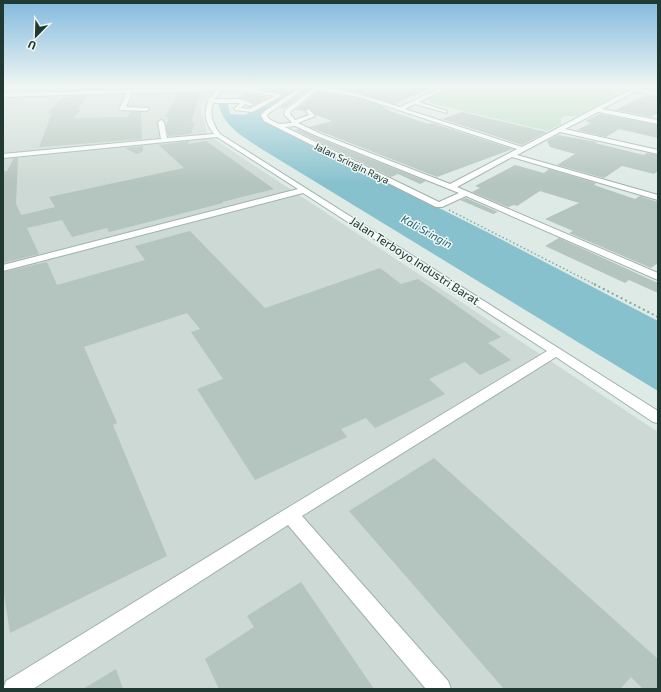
<svg xmlns="http://www.w3.org/2000/svg" width="661" height="692" font-family="'Exo 2',sans-serif">
	<style>
		.built { fill: #cdd9d4 }
		.green { fill: #b7dbc2 }
		.water { fill: #87c1ce }
		.building { fill: #b4c4be }
		.lines { fill: none; stroke-linecap: round; stroke-linejoin: round }
		.minor-casing { stroke: #a1b1ac; stroke-width: 2 }
		.path-far1 { stroke: #7fac9f; stroke-width: 1.5; stroke-dasharray: 1.5 2.5; stroke-linecap: butt }
		.path { stroke: #7fac9f; stroke-width: 2; stroke-dasharray: 2 3; stroke-linecap: butt }
		.minor { fill: #fff; fill-rule: evenodd }
		.labels { text-anchor: middle; dominant-baseline: central; stroke-width: 3; stroke-linejoin: round; paint-order: stroke }
		.far-street-label { font-size: 10px; fill: #203933; stroke: #eff6f3 }
		.far-water-label { font-size: 11px; font-style: italic; fill: #1d6272; stroke: #eff6f3 }
		.street-label { font-size: 12px; fill: #203933; stroke: #eff6f3 }
	</style>
	<rect width="100%" height="100%" fill="#deeae5"/>
	<path class="built" d="M 3,87 L 215,87 L 210,91 L 200,106 L 208,135 L 658,432 L 658,689 L 3,689 Z"/>
	<path class="green" d="M 462,87 L 602,87 L 613,91 L 616,96 L 578,116 L 566,116 L 561,118 L 561,124 L 548,131 L 430,103 L 431,101 L 426,99 L 451,88 Z"/>
	<path class="water" d="M 294,87 L 302,87 L 262,112 L 261,115 L 263,120 L 487,232 L 658,321 L 658,391 L 260,148 C 242,136 222,125 218,102 L 227,101 L 230,114 L 245,115 L 286,93 Z"/>
	<g class="building">
		<path d="M 262,87 L 276,89 L 292,91 L 269,107 L 266,106 L 284,96 L 284,94 L 259,88 Z"/>
		<path d="M 331,87 L 432,87 L 395,104 L 355,92 Z"/>
		<path d="M 308,88 L 310,89 L 285,108 L 279,108 Z"/>
		<path d="M 318,92 L 359,98 L 386,107 L 384,108 L 390,110 L 389,111 L 429,124 L 432,123 L 513,149 L 437,177 L 309,127 L 332,121 L 316,115 L 309,108 L 305,111 L 295,110 Z"/>
		<path d="M 179,93 L 200,93 L 191,122 L 195,122 L 191,134 L 168,136 L 166,126 L 169,117 L 165,117 Z"/>
		<path d="M 246,93 L 251,94 L 270,97 L 254,105 L 254,103 L 237,98 Z"/>
		<path d="M 646,95 L 658,97 L 658,113 L 651,117 L 615,110 Z"/>
		<path d="M 88,96 L 77,110 L 81,110 L 73,118 L 127,117 L 131,112 L 141,112 L 142,139 L 39,147 L 52,113 L 48,113 L 63,97 Z"/>
		<path d="M 462,112 L 500,121 L 547,132 L 522,145 L 442,119 Z"/>
		<path d="M 600,114 L 658,125 L 658,138 L 619,129 L 606,137 L 577,130 L 591,123 L 585,121 Z"/>
		<path d="M 299,129 L 316,137 L 426,181 L 420,184 L 398,174 L 391,177 L 295,130 Z"/>
		<path d="M 558,135 L 597,142 L 595,143 L 644,155 L 647,153 L 658,155 L 658,171 L 654,174 L 622,166 L 604,178 L 557,165 L 575,154 L 550,147 L 547,141 Z"/>
		<path d="M 189,141 L 188,144 L 206,141 L 274,189 L 222,202 L 223,203 L 109,232 L 107,228 L 72,237 L 62,220 L 27,228 L 39,254 L 3,263 L 3,171 L 7,171 L 14,158 L 18,158 L 16,204 L 21,215 L 55,207 L 49,197 L 184,168 L 159,145 Z"/>
		<path d="M 143,146 L 143,152 L 136,154 L 125,148 Z"/>
		<path d="M 515,165 L 544,173 L 549,169 L 596,183 L 594,185 L 635,199 L 640,196 L 658,202 L 658,263 L 651,268 L 569,233 L 573,231 L 545,219 L 579,203 L 540,191 L 517,206 L 514,205 L 508,207 L 472,192 L 480,188 L 475,186 Z"/>
		<path d="M 466,198 L 498,212 L 493,214 L 460,200 Z"/>
		<path d="M 190,231 L 265,308 L 380,268 L 401,284 L 418,279 L 449,300 L 501,337 L 488,343 L 511,360 L 480,375 L 465,362 L 429,379 L 445,394 L 375,428 L 366,418 L 341,429 L 347,437 L 255,480 L 197,389 L 223,379 L 191,332 L 200,329 L 187,313 L 84,347 L 117,423 L 113,425 L 167,556 L 10,633 L 3,588 L 3,272 L 47,262 L 57,285 L 145,260 L 135,246 Z"/>
		<path d="M 559,238 L 658,283 L 658,293 L 629,280 L 625,283 L 545,246 Z"/>
		<path d="M 434,458 L 658,659 L 658,689 L 643,689 L 631,677 L 620,689 L 504,689 L 349,511 Z"/>
		<path d="M 301,582 L 374,689 L 219,689 L 205,659 L 254,627 L 247,616 Z"/>
		<path d="M 116,669 L 123,689 L 83,689 Z"/>
	</g>
	<g class="lines">
		<g class="minor-casing">
			<g id="minor">
				<path d="M 225,87 L 251,88 L 283,95 L 252,112 L 235,110 L 234,109 L 240,103 L 213,103 C 209,115 213,124 220,134 L 658,411 L 658,423 L 653,422 L 556,357 L 302,516 L 448,681 L 451,689 L 426,689 L 288,525 L 33,689 L 3,689 L 6,681 L 284,510 L 547,351 L 303,193 L 3,271 L 3,265 L 298,189 L 217,137 L 3,158 L 3,154 L 161,139 L 158,122 L 161,120 L 164,122 L 167,138 L 214,134 C 206,124 203,114 208,102 L 206,101 L 216,91 L 132,93 L 126,107 L 148,108 L 149,109 L 146,111 L 120,110 L 119,109 L 127,93 L 3,97 L 3,93 ZM 222,91 L 251,92 L 275,96 L 249,109 L 241,108 L 245,104 L 250,106 L 253,104 L 240,99 L 214,99 Z"/>
				<path d="M 301,87 L 307,87 L 269,113 L 267,115 L 269,119 L 279,124 L 292,123 L 284,114 L 285,110 L 313,89 L 308,87 C 339,87 370,97 400,107 L 443,87 L 449,87 L 419,102 L 447,111 L 447,113 L 415,104 L 405,109 L 522,147 L 630,90 L 618,87 L 629,87 L 658,92 L 658,96 L 636,91 L 602,109 L 658,120 L 658,124 L 598,112 L 565,129 L 658,150 L 658,154 L 560,132 L 517,155 L 658,195 L 658,200 L 512,157 L 457,187 L 658,273 L 658,280 L 466,196 L 442,207 L 436,207 L 264,121 L 261,115 L 265,111 ZM 318,90 L 359,97 L 517,149 L 450,184 L 321,134 L 298,123 L 315,116 L 309,109 L 306,111 L 309,115 L 295,120 L 290,114 L 291,111 ZM 295,126 L 317,136 L 459,193 L 439,202 L 285,127 Z"/>
			</g>
		</g>
		<path class="path-far1" d="M 449,210 L 596,285"/>
		<path class="path" d="M 594,284 L 658,317"/>
		<use href="#minor" class="minor"/>
	</g>
	<linearGradient id="sky" x2="0" y2="1"><stop stop-color="#81b9de"/><stop offset="0.47" stop-color="#f0f6f3"/><stop offset="1" stop-color="#f0f6f3" stop-opacity="0"/></linearGradient>
	<rect width="661" height="184" fill="url(#sky)"/>
	<g class="labels">
		<g class="far-street-label">
			<text transform="translate(352 163) rotate(26)">Jalan Sringin Raya</text>
		</g>
		<g class="far-water-label">
			<text transform="translate(427 231) rotate(29)">Kali Sringin</text>
		</g>
		<g class="street-label">
			<text transform="translate(415 260) rotate(33)">Jalan Terboyo Industri Barat</text>
		</g>
	</g>
	<rect width="661" height="692" fill="none" stroke="#203933" stroke-width="8"/>
	<g transform="translate(36 36) rotate(203)" stroke="#eff6f3" stroke-width="3" paint-order="stroke">
	<path d="M0-3L7 15L0 10L-7 15Z" fill="#203933"/>
	<text y="-6" font-size="11" font-weight="bold" text-anchor="middle" fill="#203933">U</text>
	</g>
</svg>
